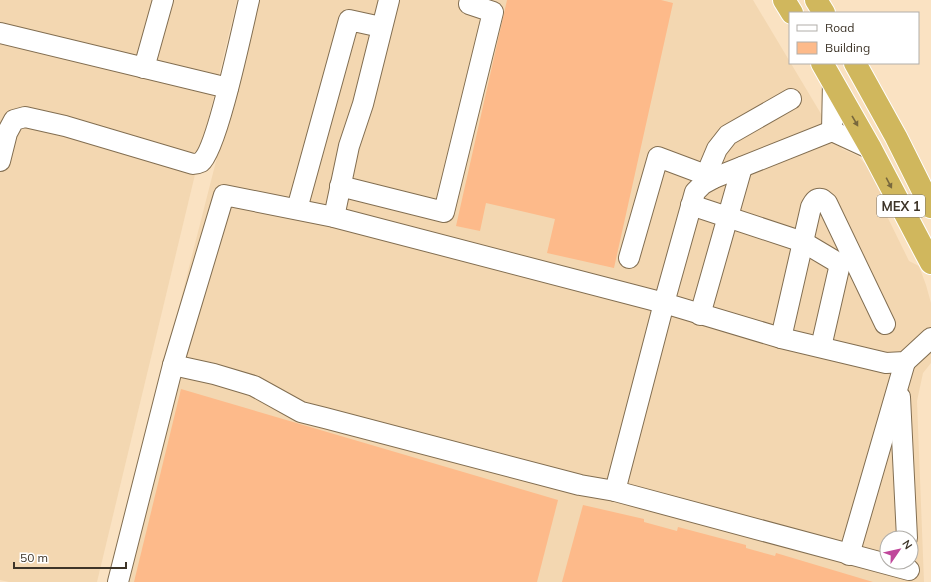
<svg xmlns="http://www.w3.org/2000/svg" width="931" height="582" font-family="Mulish,sans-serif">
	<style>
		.built { fill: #f3d7b1; fill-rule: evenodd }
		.building { fill: #fdba8a }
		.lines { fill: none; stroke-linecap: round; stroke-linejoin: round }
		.minor-casing { stroke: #826e51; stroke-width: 22 }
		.highway-casing { stroke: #fff; stroke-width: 24 }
		.minor { stroke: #fff; stroke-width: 20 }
		.highway { stroke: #d0b75d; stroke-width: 22 }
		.oneway { fill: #78683d }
		.labels { text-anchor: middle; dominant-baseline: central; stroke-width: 3; stroke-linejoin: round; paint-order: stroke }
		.shield { fill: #fff; stroke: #777168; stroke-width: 1 }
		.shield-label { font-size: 13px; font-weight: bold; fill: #3d3428 }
	</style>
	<rect width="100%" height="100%" fill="#fae2c2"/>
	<g class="built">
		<path d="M 0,0 L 237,0 L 97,582 L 9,582 L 0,580 Z"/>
		<path d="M 257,0 L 753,0 L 842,149 L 858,156 L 869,168 L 884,196 L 882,206 L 909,261 L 919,266 L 926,285 L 931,303 L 931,363 L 923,373 L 917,401 L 924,582 L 109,582 ZM 887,538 L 911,538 L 911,562 L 887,562 Z"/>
	</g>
	<g class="building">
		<path d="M 507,0 L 661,0 L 673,3 L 614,268 L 547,253 L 555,219 L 486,203 L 480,231 L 456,226 Z"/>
		<path d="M 181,389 L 558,500 L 537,582 L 134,582 Z"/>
		<path d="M 583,505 L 644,519 L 644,522 L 677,531 L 678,527 L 746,545 L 746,548 L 775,556 L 776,553 L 873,582 L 562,582 Z"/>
	</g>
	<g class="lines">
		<g class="minor-casing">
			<g id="minor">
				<path d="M 0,33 L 228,88"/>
				<path d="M 144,68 L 163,0"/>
				<path d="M 832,131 L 833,82"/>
				<path d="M 0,161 L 7,133 L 14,120 L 25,117 L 65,126 L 193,164 C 195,164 199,163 201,162 C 217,150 243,25 249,0"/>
				<path d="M 706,175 L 717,149 L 728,135 L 791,99"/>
				<path d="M 340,186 L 444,212 L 493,12 L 469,4 L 470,0"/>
				<path d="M 691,205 L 803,242 L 840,264"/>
				<path d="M 297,209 L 349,20 L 381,27"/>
				<path d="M 334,217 L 349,146 L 363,104 L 389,0"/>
				<path d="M 629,258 L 658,157 L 714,178"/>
				<path d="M 700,315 L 742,167"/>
				<path d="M 781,338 L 811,207 C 814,201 816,198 822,199 L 827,203 L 885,324"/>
				<path d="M 821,347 L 840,264 L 851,258"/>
				<path d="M 173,365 L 214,374 L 254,386 L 301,412 L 325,418 L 580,485 L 615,491 L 909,570"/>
				<path d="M 900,397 L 907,538"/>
				<path d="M 615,491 L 664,303 L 695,192 L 703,184 L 714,178 L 832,131 L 871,149"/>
				<path d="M 849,555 L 905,362"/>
				<path d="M 118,582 L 173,365 L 224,195 L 334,217 L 664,303 L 781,338 L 886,363 L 905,362 L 931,338"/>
			</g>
		</g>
		<g class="highway-casing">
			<g id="highway">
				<path d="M 784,0 L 792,13"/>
				<path d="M 816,0 L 824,13"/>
				<path d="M 822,63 L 871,149 L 931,263"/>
				<path d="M 855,63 L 896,137 L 931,207"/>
			</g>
		</g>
		<use href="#minor" class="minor"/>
		<use href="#highway" class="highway"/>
	</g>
	<defs><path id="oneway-solid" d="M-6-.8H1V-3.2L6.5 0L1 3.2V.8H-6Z"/></defs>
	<g class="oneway">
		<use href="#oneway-solid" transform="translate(855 121) rotate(60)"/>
		<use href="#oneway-solid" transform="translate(889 183) rotate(62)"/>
	</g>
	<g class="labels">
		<rect class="shield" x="877" y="195" width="48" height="22" rx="3"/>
		<g class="shield-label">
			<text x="901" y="206">MEX 1</text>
		</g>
	</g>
	<rect x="789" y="12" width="130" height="52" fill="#ffffff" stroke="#b1aea9"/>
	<rect x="797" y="25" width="20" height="6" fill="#ffffff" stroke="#b1aea9"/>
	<text x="825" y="32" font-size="12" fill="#3d3428">Road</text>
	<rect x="797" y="42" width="20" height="12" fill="#fdba8a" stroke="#b1aea9"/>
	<text x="825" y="52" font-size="12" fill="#3d3428">Building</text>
	<g transform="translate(899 550) rotate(56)"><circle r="19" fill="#ffffff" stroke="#b1aea9"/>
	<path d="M0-3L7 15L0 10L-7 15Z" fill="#c0479b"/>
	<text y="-6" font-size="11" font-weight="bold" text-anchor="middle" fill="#3d3428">N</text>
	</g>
	<path d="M14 562v6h112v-6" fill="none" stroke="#3d3428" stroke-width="2"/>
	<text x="20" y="562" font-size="12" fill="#3d3428" stroke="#ffffff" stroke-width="3" paint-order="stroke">50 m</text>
</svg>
